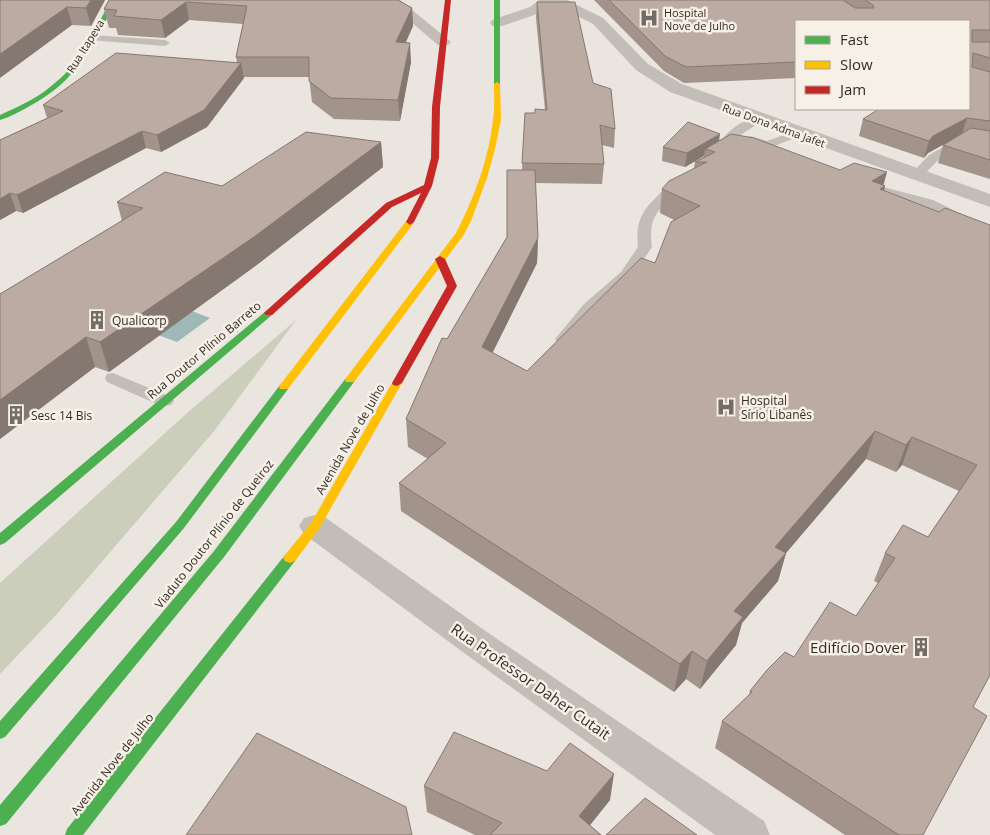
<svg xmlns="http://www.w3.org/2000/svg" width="990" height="835" font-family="'Open Sans',sans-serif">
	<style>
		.green { fill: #caceba }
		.water { fill: #9eb8b8 }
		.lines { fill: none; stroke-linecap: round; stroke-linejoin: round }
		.lane { fill: #c3bdb8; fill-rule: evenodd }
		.street { fill: #c3bdb8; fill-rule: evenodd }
		.fast { fill: #4caf50; fill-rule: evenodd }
		.slow { fill: #ffc107; fill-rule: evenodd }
		.jam { fill: #c62828; fill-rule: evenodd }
		.wall { fill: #a2938b }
		.shaded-wall { fill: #847871 }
		.building { fill: #bcaba2; stroke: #847871 }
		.labels { text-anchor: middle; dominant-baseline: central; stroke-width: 5; stroke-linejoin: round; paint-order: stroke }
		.far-poi-label { font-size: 11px; fill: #332b27; stroke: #f7f0e6; text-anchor: start }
		.far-street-label { font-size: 11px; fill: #332b27; stroke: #f7f0e6 }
		.poi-label { font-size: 12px; fill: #332b27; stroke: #f7f0e6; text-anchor: start }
		.street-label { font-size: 12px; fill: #332b27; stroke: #f7f0e6 }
		.near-poi-label { font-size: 15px; fill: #332b27; stroke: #f7f0e6; text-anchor: end }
		.near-street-label { font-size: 15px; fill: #332b27; stroke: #f7f0e6 }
	</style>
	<rect width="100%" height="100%" fill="#eae5df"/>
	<path class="green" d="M 296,320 L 215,430 L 56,615 L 0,674 L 0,583 L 186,414 Z"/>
	<path class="water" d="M 192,311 L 210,318 L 177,342 L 158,335 Z"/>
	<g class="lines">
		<g class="lane">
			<path d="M 92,35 L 165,40 L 170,43 L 165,46 L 89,40 L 87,38 Z"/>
			<path d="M 758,116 L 762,117 L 764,119 L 762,121 L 736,138 L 730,154 L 722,154 C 714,136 744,119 758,116 Z"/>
			<path d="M 798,130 L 804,133 L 802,135 L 767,149 L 746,141 L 744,139 L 750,136 L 767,141 Z"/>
			<path d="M 963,136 L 990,140 L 990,148 L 965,143 L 937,161 L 920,179 L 912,179 L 910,176 L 912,173 L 929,155 Z"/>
			<path d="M 676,180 L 682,184 C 663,210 647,211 652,247 L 631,278 L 594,310 L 569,342 L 557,342 L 555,339 L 584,304 L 621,272 L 638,247 C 634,212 650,205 672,181 Z"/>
			<path d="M 864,182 L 933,200 L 990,228 L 990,237 L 923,206 L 860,189 L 858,186 L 860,183 Z"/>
			<path d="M 113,373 L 171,397 L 174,401 L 171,405 L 165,406 L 159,405 L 107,382 L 105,378 L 107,374 Z"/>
		</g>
		<g class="street">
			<path d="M 385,0 L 400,0 L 451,42 L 448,45 L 438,45 Z"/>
			<path d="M 539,0 L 567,0 L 603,18 L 648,64 L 682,84 L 990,194 L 990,207 L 670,92 L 636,70 L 593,24 L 552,3 L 540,13 L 502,26 L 492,26 L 490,23 L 492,20 L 530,7 Z"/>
			<path d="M 315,515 L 326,518 L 484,630 L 764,821 L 770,835 L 715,835 L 460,650 L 304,534 L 299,526 L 304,518 Z"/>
		</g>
		<g class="fast">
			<path d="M 111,0 L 117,0 C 91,47 78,81 28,107 C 19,112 10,117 0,120 L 0,115 C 20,106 40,97 56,82 C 82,61 95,29 111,0 Z"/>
			<path d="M 494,0 L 500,0 L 500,84 L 497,86 L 494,84 Z"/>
			<path d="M 269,310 L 272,311 L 274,313 L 272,315 L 5,543 L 0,545 L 0,533 L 266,311 Z"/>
			<path d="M 350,377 L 355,380 L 354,382 L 224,557 L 6,824 L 0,826 L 0,805 L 214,551 L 346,378 Z"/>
			<path d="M 284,384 L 288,385 L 289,387 L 288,389 L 184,528 L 5,737 L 0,739 L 0,721 L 176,522 L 280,385 Z"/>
			<path d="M 290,553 L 295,555 L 297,558 L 295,561 L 83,835 L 65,835 L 67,829 L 285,555 Z"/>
		</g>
		<g class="slow">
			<path d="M 497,82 L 500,84 L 501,120 L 495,149 L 487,178 L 471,221 L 463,236 L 354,382 L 346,382 L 345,380 L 346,378 L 456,233 C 474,198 489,159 493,119 C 495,108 494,96 494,84 Z"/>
			<path d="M 410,219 L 414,222 L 413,224 L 288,389 L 280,389 L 279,387 L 280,385 L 407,220 Z"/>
			<path d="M 397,380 L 402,383 L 319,529 L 295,561 L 290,563 L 285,561 L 283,558 L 285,555 L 311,523 L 392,383 Z"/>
		</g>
		<g class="jam">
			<path d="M 445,0 L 451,0 L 440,107 L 439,158 L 432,186 L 414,222 L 410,225 L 406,222 L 421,193 L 392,207 L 272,315 L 266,315 L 264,313 L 266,311 L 386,203 L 424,185 L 431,158 L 432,107 Z"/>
			<path d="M 440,256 L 445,259 L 457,286 L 402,383 L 397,386 L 393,385 L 392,383 L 447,286 L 435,259 Z"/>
		</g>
	</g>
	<g class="wall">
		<path d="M 0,0 L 105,0 L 91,26 L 72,25 Z"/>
		<path d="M 109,0 L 412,8 L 413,26 L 406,42 L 411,62 L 400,121 L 334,119 L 312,102 L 309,77 L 243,77 L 244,78 L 207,127 L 161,152 L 146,148 L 23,213 L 16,211 L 0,220 L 0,140 L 47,118 L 43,105 L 237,63 L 236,57 L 243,24 L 189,20 L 165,38 L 118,35 L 116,28 L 109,28 L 104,9 Z"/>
		<path d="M 594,0 L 990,0 L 990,179 L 938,163 L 943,145 L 952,140 L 928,153 L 924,158 L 859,136 L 863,119 L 969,109 L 969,21 L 796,21 L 796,78 L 684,83 L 664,71 Z"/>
		<path d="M 537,2 L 593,83 L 615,129 L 614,148 L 602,145 L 604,164 L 602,184 L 535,183 L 538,238 L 537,263 L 492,353 L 527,371 L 655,263 L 674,220 L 660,213 L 662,189 L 694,168 L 695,162 L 704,157 L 704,156 L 685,167 L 662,161 L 663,147 L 719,141 L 840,170 L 885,186 L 884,191 L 939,212 L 990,225 L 973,707 L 923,835 L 845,835 L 715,748 L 722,721 L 749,695 L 750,691 L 794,657 L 856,616 L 878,583 L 874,581 L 885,553 L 928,537 L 959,491 L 902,465 L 896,472 L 866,459 L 786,553 L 778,581 L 742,623 L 736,645 L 700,689 L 686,679 L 674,692 L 401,511 L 399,483 L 428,459 L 408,447 L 406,419 L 447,339 L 507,237 L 522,170 L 525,113 L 535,113 L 545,110 L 536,18 Z"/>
		<path d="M 381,142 L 383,167 L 258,264 L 109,372 L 95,367 L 0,439 L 0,294 L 122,221 L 117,202 L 222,186 Z"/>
		<path d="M 424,786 L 610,800 L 590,825 L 601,835 L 475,835 L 427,812 Z"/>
	</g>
	<g class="shaded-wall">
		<path d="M 91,0 L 105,0 L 91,26 L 86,8 Z"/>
		<path d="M 186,2 L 189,20 L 165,38 L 161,20 Z"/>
		<path d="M 67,7 L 72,25 L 0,78 L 0,54 Z"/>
		<path d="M 412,8 L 413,26 L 397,61 L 396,42 Z"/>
		<path d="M 410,43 L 411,62 L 400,121 L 398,100 Z"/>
		<path d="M 241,63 L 244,78 L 207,127 L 161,152 L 157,135 Z"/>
		<path d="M 967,118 L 962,134 L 928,153 L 924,158 L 929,141 L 933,136 Z"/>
		<path d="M 142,131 L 146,148 L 23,213 L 17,195 Z"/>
		<path d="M 720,134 L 718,148 L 705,149 L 704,156 L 685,167 L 687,153 Z"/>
		<path d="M 381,142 L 383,167 L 258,264 L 109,372 L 100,342 Z"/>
		<path d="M 887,172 L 883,187 L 885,186 L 879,210 L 872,181 Z"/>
		<path d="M 10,193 L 16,211 L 0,220 L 0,199 Z"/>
		<path d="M 538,238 L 537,263 L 482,374 L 482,347 Z"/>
		<path d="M 86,337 L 95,367 L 0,439 L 0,400 Z"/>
		<path d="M 875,431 L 866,459 L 786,553 L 778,581 L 742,623 L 736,645 L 700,689 L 707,661 L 734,611 L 775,547 Z"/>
		<path d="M 912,437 L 902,465 L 896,472 L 906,445 Z"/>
		<path d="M 692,651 L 686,679 L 674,692 L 680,664 Z"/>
		<path d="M 614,774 L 610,800 L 582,835 L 579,816 Z"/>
	</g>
	<g class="building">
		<path d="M 0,0 L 91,0 L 86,8 L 67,7 L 0,54 Z"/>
		<path d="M 109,0 L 398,0 L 412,8 L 396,42 L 410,43 L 398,100 L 331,98 L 309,81 L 309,57 L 236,57 L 247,6 L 186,2 L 161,20 L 114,16 L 117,10 L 104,9 Z"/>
		<path d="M 609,0 L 843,0 L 855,8 L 874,8 L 873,5 L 865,0 L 990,0 L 990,30 L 972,30 L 972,42 L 990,42 L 990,58 L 973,53 L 972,67 L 990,72 L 990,121 L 967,118 L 933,136 L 929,141 L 863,119 L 879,109 L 969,109 L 969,21 L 796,21 L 796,62 L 686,67 L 665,56 Z"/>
		<path d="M 537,2 L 575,2 L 593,83 L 611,89 L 615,129 L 600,125 L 604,164 L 522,163 L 525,113 L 535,113 L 535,109 L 547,110 Z"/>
		<path d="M 116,53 L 241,63 L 204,110 L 157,135 L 142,131 L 17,195 L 10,193 L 0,199 L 0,140 L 63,111 L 43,105 Z"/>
		<path d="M 688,122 L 720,134 L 687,153 L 663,147 Z"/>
		<path d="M 971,128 L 990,131 L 990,160 L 943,145 Z"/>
		<path d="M 306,132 L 381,142 L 254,237 L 100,342 L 86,337 L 0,400 L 0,294 L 143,208 L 117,202 L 165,172 L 222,186 Z"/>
		<path d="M 731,134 L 754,138 L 840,170 L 854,163 L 887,172 L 872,181 L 885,186 L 880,189 L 939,212 L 945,208 L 990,225 L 990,675 L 973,707 L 987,716 L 923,835 L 899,835 L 722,721 L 752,692 L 750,691 L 767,670 L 785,652 L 794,657 L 830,602 L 856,616 L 895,558 L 885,553 L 903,525 L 928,537 L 977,465 L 912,437 L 906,445 L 875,431 L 775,547 L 786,553 L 734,611 L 743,617 L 707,661 L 692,651 L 680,664 L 399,483 L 446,443 L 406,419 L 442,338 L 447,339 L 507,237 L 507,170 L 535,170 L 538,238 L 482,347 L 527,371 L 641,258 L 655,263 L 671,222 L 700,206 L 662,189 L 669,181 L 707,162 L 695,162 L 715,152 L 705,149 Z"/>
		<path d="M 454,732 L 547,771 L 570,743 L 614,774 L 579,816 L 601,835 L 490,835 L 502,823 L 424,786 Z"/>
		<path d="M 257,733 L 406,807 L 412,835 L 186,835 Z"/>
		<path d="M 645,798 L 697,835 L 606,835 Z"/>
	</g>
	<defs>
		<g id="hospital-bare" transform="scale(1.5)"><path d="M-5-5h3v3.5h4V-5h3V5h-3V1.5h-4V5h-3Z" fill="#736c67" stroke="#f7f0e6" stroke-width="2.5" paint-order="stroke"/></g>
		<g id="building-bare" transform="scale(1.5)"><path d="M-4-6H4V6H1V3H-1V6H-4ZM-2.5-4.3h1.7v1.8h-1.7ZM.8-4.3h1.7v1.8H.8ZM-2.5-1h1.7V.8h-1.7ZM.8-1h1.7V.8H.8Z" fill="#736c67" stroke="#f7f0e6" stroke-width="2.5" paint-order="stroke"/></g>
	</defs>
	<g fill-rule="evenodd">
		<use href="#hospital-bare" x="649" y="18"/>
		<use href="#building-bare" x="97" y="320"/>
		<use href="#hospital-bare" x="726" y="407"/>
		<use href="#building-bare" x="16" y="415"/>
		<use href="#building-bare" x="921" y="647"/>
	</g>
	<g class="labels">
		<g class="far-poi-label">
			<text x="664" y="12">Hospital<tspan x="664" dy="13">Nove de Julho</tspan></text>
		</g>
		<g class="far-street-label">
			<text transform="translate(85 46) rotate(-58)">Rua Itapeva</text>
			<text transform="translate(774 125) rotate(20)">Rua Dona Adma Jafet</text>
		</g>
		<g class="poi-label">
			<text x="112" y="320">Qualicorp</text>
			<text x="741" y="400">Hospital<tspan x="741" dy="14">Sírio Libanês</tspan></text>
			<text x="31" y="415">Sesc 14 Bis</text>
		</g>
		<g class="street-label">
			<text transform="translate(204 350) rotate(-40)">Rua Doutor Plínio Barreto</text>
			<text transform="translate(350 439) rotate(-60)">Avenida Nove de Julho</text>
			<text transform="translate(214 534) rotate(-52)">Viaduto Doutor Plínio de Queiroz</text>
			<text transform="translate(112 764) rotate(-52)">Avenida Nove de Julho</text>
		</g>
		<g class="near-poi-label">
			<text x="906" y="647">Edifício Dover</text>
		</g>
		<g class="near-street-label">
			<text transform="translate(531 681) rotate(35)">Rua Professor Daher Cutait</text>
		</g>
	</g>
	<rect x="795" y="20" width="175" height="90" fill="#f7f0e6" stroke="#a9a19a"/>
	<rect x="805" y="36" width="25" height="8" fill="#4caf50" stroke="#a9a19a"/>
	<text x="840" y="45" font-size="15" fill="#332b27">Fast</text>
	<rect x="805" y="61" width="25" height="8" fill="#ffc107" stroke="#a9a19a"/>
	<text x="840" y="70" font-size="15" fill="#332b27">Slow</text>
	<rect x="805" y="86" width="25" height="8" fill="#c62828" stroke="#a9a19a"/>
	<text x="840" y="95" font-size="15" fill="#332b27">Jam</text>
</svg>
